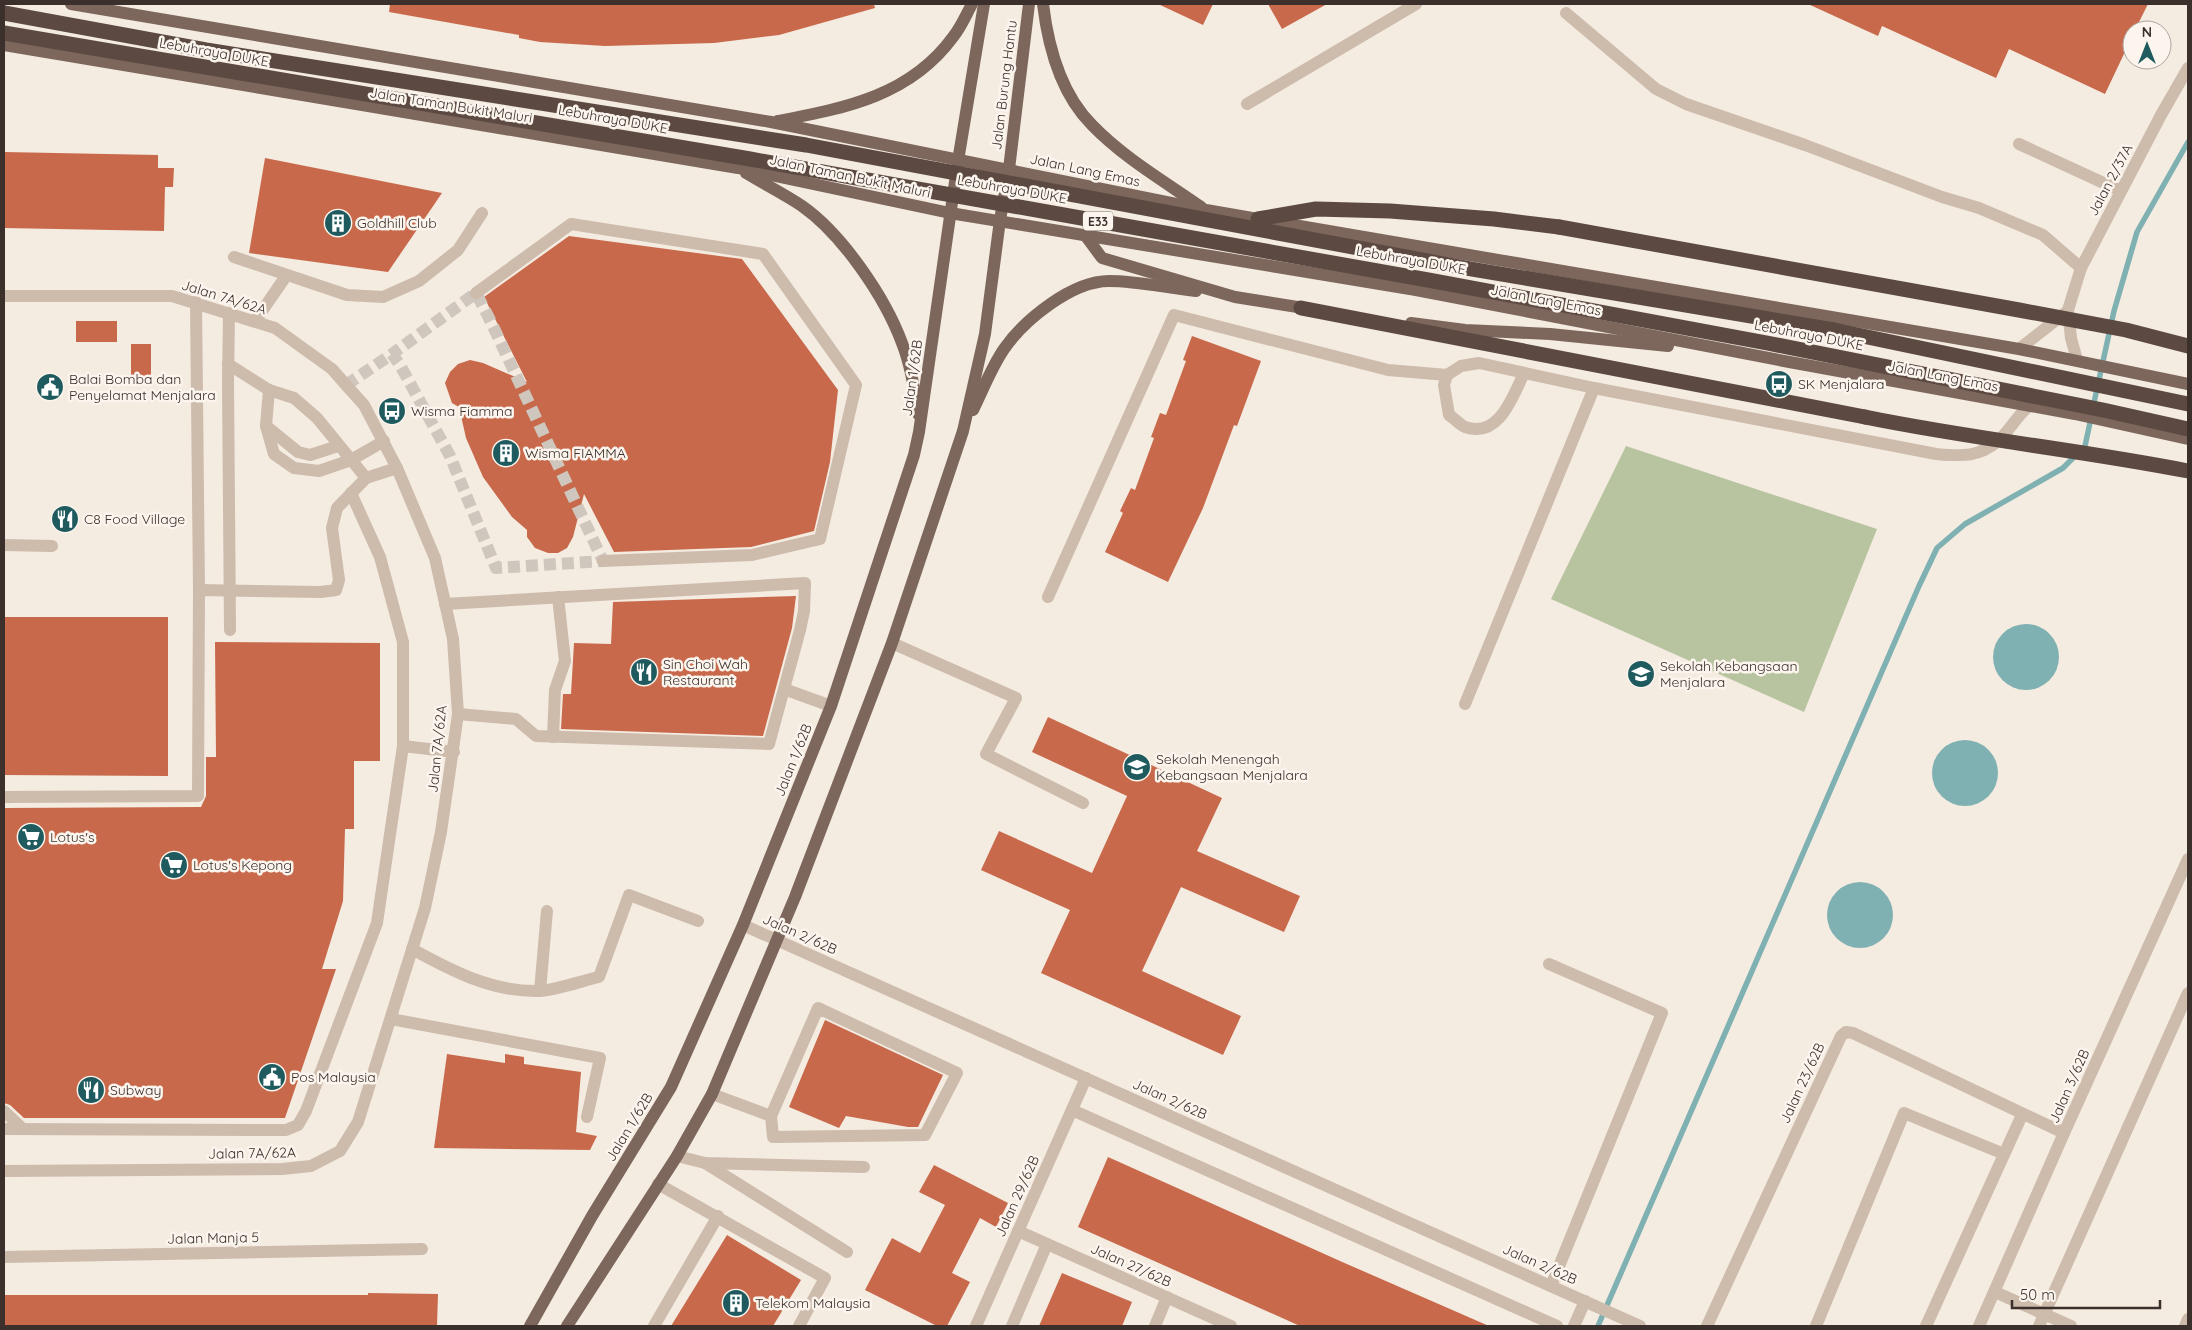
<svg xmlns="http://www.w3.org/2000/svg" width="2192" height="1330" font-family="Quicksand,sans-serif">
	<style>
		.green { fill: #b8c4a0 }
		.water { fill: #7fb0b2 }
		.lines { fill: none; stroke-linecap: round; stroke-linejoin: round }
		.stream { stroke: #7fb0b2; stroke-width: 5.5 }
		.building { fill: #c8694b }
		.minor-tunnel { stroke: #cfc6bd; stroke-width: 12; stroke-dasharray: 12 6; stroke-linecap: butt }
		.minor { stroke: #cdbbac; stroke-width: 12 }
		.major { stroke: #7d675c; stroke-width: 12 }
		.highway { stroke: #5c4a42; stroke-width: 15 }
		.minor-bridge { stroke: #cdbbac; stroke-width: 12 }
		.highway-bridge { stroke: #5c4a42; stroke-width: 15 }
		.labels { text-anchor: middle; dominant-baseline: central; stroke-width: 5; stroke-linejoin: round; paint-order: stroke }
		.shield { fill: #fbf5ee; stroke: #756b66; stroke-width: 1 }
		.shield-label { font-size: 12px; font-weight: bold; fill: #3b302b }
		.street-label { font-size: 14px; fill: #3b302b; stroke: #fbf5ee }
		.poi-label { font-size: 14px; fill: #3b302b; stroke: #fbf5ee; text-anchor: start }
	</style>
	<rect width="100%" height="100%" fill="#f4ebe1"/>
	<path class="green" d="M 1626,446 L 1877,529 L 1804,712 L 1551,599 Z"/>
	<g class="water">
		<circle cx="2026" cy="657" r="33"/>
		<circle cx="1965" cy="773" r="33"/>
		<circle cx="1860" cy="915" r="33"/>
	</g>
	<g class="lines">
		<g class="stream">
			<path d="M 2093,407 L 2114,311 L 2137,232 L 2188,142"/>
			<path d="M 1598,1326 L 1919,586 L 1937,548 L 1965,524 L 2063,468 L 2085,446 L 2091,418"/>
		</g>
	</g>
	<g class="building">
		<path d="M 390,4 L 874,4 L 875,8 L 779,35 L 714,43 L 605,46 L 540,42 L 519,38 L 519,35 L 389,12 Z"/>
		<path d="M 1158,4 L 1213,4 L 1203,25 Z"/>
		<path d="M 1268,4 L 1327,4 L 1282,29 Z"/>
		<path d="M 1808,4 L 2148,4 L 2135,30 L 2132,30 L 2132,37 L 2105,94 L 2009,49 L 1996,78 L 1882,26 L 1878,36 Z"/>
		<path d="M 4,152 L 158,155 L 158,168 L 174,168 L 173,187 L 165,187 L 164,231 L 4,228 Z"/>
		<path d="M 265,158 L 442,193 L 388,272 L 249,253 Z"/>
		<path d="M 569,236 L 742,259 L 838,390 L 830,462 L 814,531 L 751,547 L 614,552 L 584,494 L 573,537 L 567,548 L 558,553 L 548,553 L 535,548 L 527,537 L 527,530 L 512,517 L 483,477 L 466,438 L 459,407 L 452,403 L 445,383 L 450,372 L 458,364 L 470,360 L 483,363 L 527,382 L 484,297 Z"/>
		<rect x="76" y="321" width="41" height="21"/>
		<path d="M 1192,336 L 1261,361 L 1237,426 L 1234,425 L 1203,508 L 1168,582 L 1105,552 L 1123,513 L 1120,511 L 1131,488 L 1135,490 L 1154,438 L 1151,437 L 1160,413 L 1166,415 L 1186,361 L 1183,360 Z"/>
		<rect x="131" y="344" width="20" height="37"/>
		<path d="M 796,596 L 792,628 L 763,736 L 561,729 L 563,694 L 571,694 L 574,643 L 611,644 L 613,602 Z"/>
		<path d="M 4,617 L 168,617 L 168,776 L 4,775 Z"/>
		<path d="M 215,642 L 380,643 L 380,761 L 354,761 L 354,829 L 345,829 L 343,901 L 322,969 L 336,969 L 285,1118 L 24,1118 L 10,1105 L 4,1103 L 4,808 L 201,807 L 206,796 L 206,757 L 216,757 Z"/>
		<path d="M 1048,717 L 1222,798 L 1197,851 L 1300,896 L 1284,932 L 1181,887 L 1142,971 L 1241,1016 L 1223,1055 L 1041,973 L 1070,910 L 981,870 L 999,831 L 1092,873 L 1127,796 L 1032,752 Z"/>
		<path d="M 825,1020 L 943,1075 L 918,1127 L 908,1127 L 846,1116 L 839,1128 L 789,1107 Z"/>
		<path d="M 447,1054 L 505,1063 L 505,1054 L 524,1057 L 524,1064 L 581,1072 L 576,1132 L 597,1136 L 590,1150 L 434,1148 Z"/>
		<path d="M 1108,1157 L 1340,1261 L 1489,1326 L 1300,1326 L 1078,1227 Z"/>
		<path d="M 934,1165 L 1008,1203 L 996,1227 L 980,1218 L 952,1273 L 970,1282 L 947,1326 L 937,1326 L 865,1290 L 892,1238 L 920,1253 L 945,1205 L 919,1192 Z"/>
		<path d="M 727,1235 L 801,1280 L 773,1326 L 671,1326 Z"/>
		<path d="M 1062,1273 L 1132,1302 L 1122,1326 L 1039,1326 Z"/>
		<path d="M 368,1293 L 438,1294 L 437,1326 L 4,1326 L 4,1295 L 368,1295 Z"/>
	</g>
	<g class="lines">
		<path class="minor-tunnel" d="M 346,385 L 392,354 L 400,365 L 450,456 L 496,568 L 603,561 L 491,322 L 476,293 L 392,354"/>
		<g class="minor">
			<path d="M 1566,13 L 1656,89 L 1686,104 L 1805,145 L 1942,197 L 1979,208 L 2043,235 L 2081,268"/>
			<path d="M 1247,104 L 1416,4"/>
			<path d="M 2019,144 L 2121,191"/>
			<path d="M 234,257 L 347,295 L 383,297 L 419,281 L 458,250 L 482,213"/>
			<path d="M 476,293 L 571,224 L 763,254 L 856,385 L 820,539 L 752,555 L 603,561"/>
			<path d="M 4,296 L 172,296 L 275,328 L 332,369 L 346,385 L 364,405 L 397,468 L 435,558 L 453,639 L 458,714 L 441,832 L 425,908 L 358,1122 L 340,1151 L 311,1166 L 282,1169 L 4,1171"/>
			<path d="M 196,302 L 199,590"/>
			<path d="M 255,321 L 286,276"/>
			<path d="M 2019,349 L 2065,313"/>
			<path d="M 2077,360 L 2071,338 L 2068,310 L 2081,268 L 2161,115 L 2188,68"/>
			<path d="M 228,364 L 269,390 L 266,426 L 274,454 L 294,468 L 319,471 L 351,460 L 384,441"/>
			<path d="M 1447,375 L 1444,385 L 1449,415 C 1454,418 1460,425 1465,427 C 1499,439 1513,396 1524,373"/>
			<path d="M 228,382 L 229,313"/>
			<path d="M 269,390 L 294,398 L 317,418 L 366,478"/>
			<path d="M 266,426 L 298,452 L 310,455 L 338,446"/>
			<path d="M 4,545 L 52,546"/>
			<path d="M 1048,597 L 1174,315 L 1388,370 L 1447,375 L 1461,366 L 1479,363 L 1594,388"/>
			<path d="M 445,604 L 805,583 L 804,611 L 800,630 L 769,744 L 536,736 L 516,719 L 458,714"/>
			<path d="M 892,643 L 1016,698 L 986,754 L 1083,803"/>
			<path d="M 784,689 L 831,706"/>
			<path d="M 1465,704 L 1594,388 L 1936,454 C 1961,456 1979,458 1999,440 C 2010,430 2016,417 2028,407"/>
			<path d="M 553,737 L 555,690 L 565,661 L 558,597"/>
			<path d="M 403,746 L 454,752"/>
			<path d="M 4,797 L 198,796 L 199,590 L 321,592 L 336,590 L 339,580 L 332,528 L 337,508 L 366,478 L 397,468"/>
			<path d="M 743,925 L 1640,1326"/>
			<path d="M 412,949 C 452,971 492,992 539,991 C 557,990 581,981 599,977 L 629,895 L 698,921"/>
			<path d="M 1549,964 L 1662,1013 L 1551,1286"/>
			<path d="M 540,991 L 547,911"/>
			<path d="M 391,1019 L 600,1058 L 587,1117"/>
			<path d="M 712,1094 L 771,1116 L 818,1008 L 957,1073 L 925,1135 L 773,1137 L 771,1116"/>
			<path d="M 1072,1110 L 1557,1326"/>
			<path d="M 4,1111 L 23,1129"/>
			<path d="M 4,1129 L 286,1130 L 298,1125 L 306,1111 L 377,923 L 403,746 L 403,642 L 380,557 L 351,493"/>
			<path d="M 677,1156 L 705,1163 L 864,1167"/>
			<path d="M 705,1163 L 847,1252"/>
			<path d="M 658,1184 L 825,1278 L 799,1326"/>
			<path d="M 1018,1231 L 1231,1326"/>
			<path d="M 4,1257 L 422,1249"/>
			<path d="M 1995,1292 L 2071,1326"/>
			<path d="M 654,1326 L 718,1216"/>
			<path d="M 976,1326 L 1086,1078"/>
			<path d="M 1012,1326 L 1047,1244"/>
			<path d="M 1155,1326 L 1167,1297"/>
			<path d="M 1574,1326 L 1585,1301"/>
			<path d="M 1707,1326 L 1841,1036 L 1846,1032 L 1853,1033 L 2064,1133"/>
			<path d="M 1816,1326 L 1904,1113 L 2004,1154"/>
			<path d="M 1926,1326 L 2022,1115"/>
			<path d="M 1979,1326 L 2064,1133 L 2188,859"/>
			<path d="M 2039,1326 L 2188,993"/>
			<path d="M 2185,1326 L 2188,1319"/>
		</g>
		<g class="major">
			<path d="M 71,4 L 771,122 L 1206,210 L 2019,349 L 2188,384"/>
			<path d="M 1043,4 C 1048,46 1061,94 1092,125 C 1124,158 1164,181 1201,207"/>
			<path d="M 4,45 L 738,168 L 950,213 L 1416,290 L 1784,361 L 2075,414 L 2188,439"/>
			<path d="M 778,121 C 845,108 910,96 953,37 C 961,27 966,15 972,4"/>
			<path d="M 746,173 C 764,184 784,194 802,206 C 842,234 885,297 902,343 C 911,366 915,391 918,414"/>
			<path d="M 1085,235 L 1102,258 L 1235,297 L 1310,309"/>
			<path d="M 1411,323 L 1465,330 L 1550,334 L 1668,346"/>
			<path d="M 973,410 C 983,390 991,368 1004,349 C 1024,320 1072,281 1109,281 C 1138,281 1167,288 1196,291"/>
			<path d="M 530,1326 L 592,1216 L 671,1087 L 743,925 L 831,706 L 914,455 L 919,432 L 958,161 L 984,4"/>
			<path d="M 567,1326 L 677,1156 L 712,1094 L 795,897 L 892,643 L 963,431 L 985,334 L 1000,220 L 1009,169 L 1029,4"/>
		</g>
		<g class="highway">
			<path d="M 1258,219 L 1316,209 L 1390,211 L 1494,219 L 1559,227"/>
			<path d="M 1301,308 L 1865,417"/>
		</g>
		<path class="minor-bridge" d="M 228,382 L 230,630"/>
		<g class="highway-bridge">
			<path d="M 4,13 L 206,50 L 806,145 L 1471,269 L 1834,330 L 2188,404"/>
			<path d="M 4,33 L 750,159 L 1428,280 L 1767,343 L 2103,410 L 2188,429"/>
			<path d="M 1559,227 L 2019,310 L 2126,330 L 2188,346"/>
			<path d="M 1865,417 C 1972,439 2081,450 2188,471"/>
		</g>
	</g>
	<defs>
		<g id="building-disc" transform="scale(1.4375)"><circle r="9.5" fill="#1f5a5e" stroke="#fbf5ee"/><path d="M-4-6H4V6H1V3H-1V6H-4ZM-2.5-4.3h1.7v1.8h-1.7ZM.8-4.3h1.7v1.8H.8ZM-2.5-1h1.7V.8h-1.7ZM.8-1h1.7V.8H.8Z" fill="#fff"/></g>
		<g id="bus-disc" transform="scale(1.4375)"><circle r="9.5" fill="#1f5a5e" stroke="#fbf5ee"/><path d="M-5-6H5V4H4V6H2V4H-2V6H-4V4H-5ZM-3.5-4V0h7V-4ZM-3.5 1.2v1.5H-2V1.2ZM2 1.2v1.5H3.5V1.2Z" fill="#fff"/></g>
		<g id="civic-disc" transform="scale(1.4375)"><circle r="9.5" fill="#1f5a5e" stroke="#fbf5ee"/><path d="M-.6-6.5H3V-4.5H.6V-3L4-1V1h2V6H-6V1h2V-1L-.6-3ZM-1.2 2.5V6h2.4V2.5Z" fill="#fff"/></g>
		<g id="restaurant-disc" transform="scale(1.4375)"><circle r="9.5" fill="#1f5a5e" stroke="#fbf5ee"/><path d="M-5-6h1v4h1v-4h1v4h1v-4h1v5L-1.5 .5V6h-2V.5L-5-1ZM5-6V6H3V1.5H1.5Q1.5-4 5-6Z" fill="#fff"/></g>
		<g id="school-disc" transform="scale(1.4375)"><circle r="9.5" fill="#1f5a5e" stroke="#fbf5ee"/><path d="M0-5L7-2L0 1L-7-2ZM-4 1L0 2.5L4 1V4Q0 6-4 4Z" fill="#fff"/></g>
		<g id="supermarket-disc" transform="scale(1.4375)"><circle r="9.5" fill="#1f5a5e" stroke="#fbf5ee"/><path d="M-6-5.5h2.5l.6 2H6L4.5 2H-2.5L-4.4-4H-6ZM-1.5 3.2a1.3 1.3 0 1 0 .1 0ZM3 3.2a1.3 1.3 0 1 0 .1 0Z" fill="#fff"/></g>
	</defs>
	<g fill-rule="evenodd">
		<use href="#building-disc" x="338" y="223"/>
		<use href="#bus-disc" x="1779" y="384"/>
		<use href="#civic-disc" x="50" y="387"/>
		<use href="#bus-disc" x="392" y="411"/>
		<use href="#building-disc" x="506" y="453"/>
		<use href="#restaurant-disc" x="65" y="519"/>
		<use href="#restaurant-disc" x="644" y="672"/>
		<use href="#school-disc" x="1641" y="674"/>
		<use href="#school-disc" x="1137" y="767"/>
		<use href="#supermarket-disc" x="31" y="837"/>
		<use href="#supermarket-disc" x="174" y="865"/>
		<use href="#civic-disc" x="272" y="1077"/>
		<use href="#restaurant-disc" x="91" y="1090"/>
		<use href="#building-disc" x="736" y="1303"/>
	</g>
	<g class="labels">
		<rect class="shield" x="1083" y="211.5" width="30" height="19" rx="4"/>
		<g class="shield-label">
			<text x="1098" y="221">E33</text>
		</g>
		<g class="street-label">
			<text transform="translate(214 52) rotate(10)">Lebuhraya DUKE</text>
			<text transform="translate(1004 85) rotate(-83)">Jalan Burung Hantu</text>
			<text transform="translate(451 105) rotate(9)">Jalan Taman Bukit Maluri</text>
			<text transform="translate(613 119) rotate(10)">Lebuhraya DUKE</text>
			<text transform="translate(1085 170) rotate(12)">Jalan Lang Emas</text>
			<text transform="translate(850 176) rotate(12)">Jalan Taman Bukit Maluri</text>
			<text transform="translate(2110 180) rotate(-62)">Jalan 2/37A</text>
			<text transform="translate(1012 189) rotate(10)">Lebuhraya DUKE</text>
			<text transform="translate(1411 260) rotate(10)">Lebuhraya DUKE</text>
			<text transform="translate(224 297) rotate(17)">Jalan 7A/62A</text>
			<text transform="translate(1546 300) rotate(11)">Jalan Lang Emas</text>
			<text transform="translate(1809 335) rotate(11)">Lebuhraya DUKE</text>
			<text transform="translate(1943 376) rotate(11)">Jalan Lang Emas</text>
			<text transform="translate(912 378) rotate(-82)">Jalan 1/62B</text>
			<text transform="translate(437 749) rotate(-84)">Jalan 7A/62A</text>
			<text transform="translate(793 760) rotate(-68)">Jalan 1/62B</text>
			<text transform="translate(800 934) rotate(24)">Jalan 2/62B</text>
			<text transform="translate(1802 1083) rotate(-65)">Jalan 23/62B</text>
			<text transform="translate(2069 1086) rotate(-66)">Jalan 3/62B</text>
			<text transform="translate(1170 1099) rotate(24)">Jalan 2/62B</text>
			<text transform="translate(629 1127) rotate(-59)">Jalan 1/62B</text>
			<text transform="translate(252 1153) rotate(-1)">Jalan 7A/62A</text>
			<text transform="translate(1017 1196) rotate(-66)">Jalan 29/62B</text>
			<text transform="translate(213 1238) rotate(-1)">Jalan Manja 5</text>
			<text transform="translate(1540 1264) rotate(24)">Jalan 2/62B</text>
			<text transform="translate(1131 1265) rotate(24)">Jalan 27/62B</text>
		</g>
		<g class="poi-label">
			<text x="357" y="223">Goldhill Club</text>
			<text x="69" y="379">Balai Bomba dan<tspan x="69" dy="16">Penyelamat Menjalara</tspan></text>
			<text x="1798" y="384">SK Menjalara</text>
			<text x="411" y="411">Wisma Fiamma</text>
			<text x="525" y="453">Wisma FIAMMA</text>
			<text x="84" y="519">C8 Food Village</text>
			<text x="663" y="664">Sin Choi Wah<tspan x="663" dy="16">Restaurant</tspan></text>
			<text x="1660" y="666">Sekolah Kebangsaan<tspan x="1660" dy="16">Menjalara</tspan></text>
			<text x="1156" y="759">Sekolah Menengah<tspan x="1156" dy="16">Kebangsaan Menjalara</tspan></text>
			<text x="50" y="837">Lotus's</text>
			<text x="193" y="865">Lotus's Kepong</text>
			<text x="291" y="1077">Pos Malaysia</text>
			<text x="110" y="1090">Subway</text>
			<text x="755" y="1303">Telekom Malaysia</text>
		</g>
	</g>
	<rect width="2192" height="1330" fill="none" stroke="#3b302b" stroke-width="10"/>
	<g transform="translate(2147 45)"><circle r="24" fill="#fbf5ee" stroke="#aea6a0"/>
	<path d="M0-4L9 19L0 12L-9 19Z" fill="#1f5a5e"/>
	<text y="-8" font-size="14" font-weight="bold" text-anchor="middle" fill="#3b302b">N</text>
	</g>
	<path d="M2012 1300v8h148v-8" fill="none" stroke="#3b302b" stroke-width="2.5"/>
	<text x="2020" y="1300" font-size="15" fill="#3b302b" stroke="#fbf5ee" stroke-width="4" paint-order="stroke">50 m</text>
</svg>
